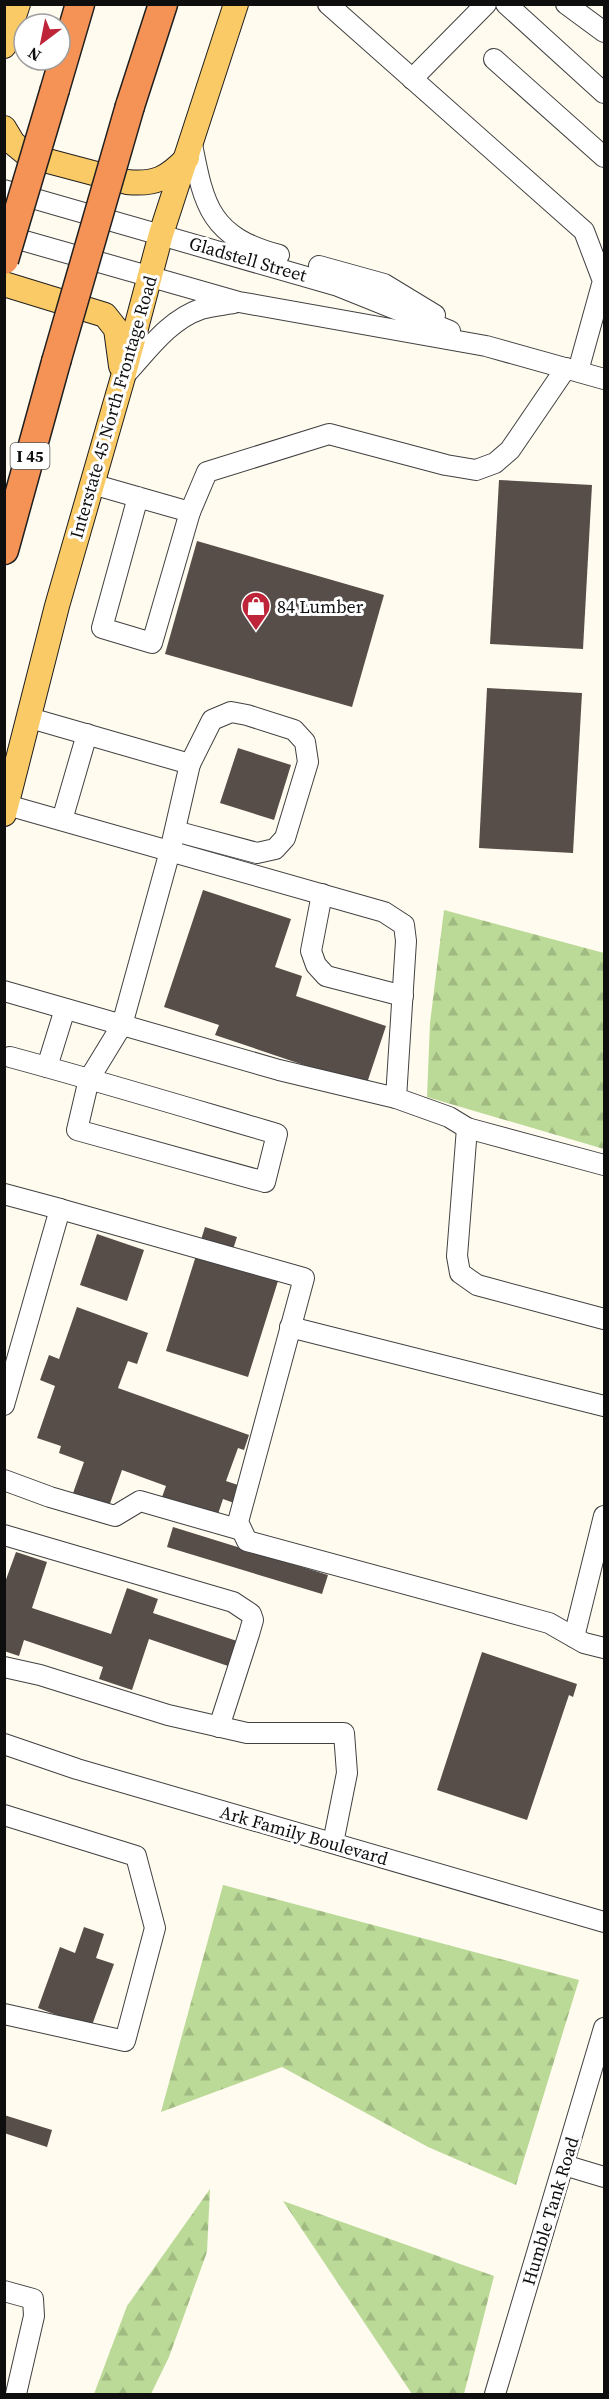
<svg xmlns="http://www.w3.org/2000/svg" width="609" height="2399" font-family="'Source Serif 4',serif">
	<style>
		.forest { fill: url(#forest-firs) }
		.building { fill: #574e4a }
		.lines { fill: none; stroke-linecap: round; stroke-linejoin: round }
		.minor-casing { stroke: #414141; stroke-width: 22 }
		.major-casing { stroke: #1f1f1f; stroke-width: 26 }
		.highway-casing { stroke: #1f1f1f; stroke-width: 31 }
		.minor { stroke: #fff; stroke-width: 20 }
		.major { stroke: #f9ca65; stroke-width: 24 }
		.highway { stroke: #f59357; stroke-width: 28 }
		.highway-bridge-casing { stroke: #1f1f1f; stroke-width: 31; stroke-linecap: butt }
		.highway-bridge { stroke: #f59357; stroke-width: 28 }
		.labels { text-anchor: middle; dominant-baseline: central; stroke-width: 6; stroke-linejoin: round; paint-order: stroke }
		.shield { fill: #fff; stroke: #565656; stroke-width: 1.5 }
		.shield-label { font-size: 16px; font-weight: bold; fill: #0e0e0e }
		.street-label { font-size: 18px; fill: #0e0e0e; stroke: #fff }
		.poi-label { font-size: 18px; fill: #0e0e0e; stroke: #fff; text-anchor: start }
	</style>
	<defs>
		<pattern id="forest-firs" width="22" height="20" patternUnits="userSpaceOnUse" patternTransform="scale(1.5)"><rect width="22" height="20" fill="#bbda97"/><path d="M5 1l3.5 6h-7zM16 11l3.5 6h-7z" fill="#a0ba81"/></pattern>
	</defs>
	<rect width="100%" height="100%" fill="#fffbef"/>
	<g class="forest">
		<path d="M 444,910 L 604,953 L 604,1149 L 427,1097 L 430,1023 Z"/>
		<path d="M 223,1885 L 579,1980 L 516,2185 L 428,2147 L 282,2067 L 161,2112 Z"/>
		<path d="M 210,2189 L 207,2252 L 169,2357 L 151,2394 L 94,2394 L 127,2306 Z"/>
		<path d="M 283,2201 L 494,2276 L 464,2394 L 412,2394 Z"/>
	</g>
	<g class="building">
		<path d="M 499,480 L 592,485 L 583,649 L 490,644 Z"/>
		<path d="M 197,541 L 384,595 L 352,707 L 165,654 Z"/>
		<path d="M 487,688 L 582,693 L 573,853 L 479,848 Z"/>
		<path d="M 238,748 L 291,765 L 274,820 L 220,803 Z"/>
		<path d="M 203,890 L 291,919 L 275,967 L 302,976 L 296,996 L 386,1026 L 366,1086 L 215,1035 L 219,1025 L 164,1007 Z"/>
		<path d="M 205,1227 L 237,1237 L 228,1265 L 278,1281 L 248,1377 L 166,1351 Z"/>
		<path d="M 97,1234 L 144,1250 L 127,1301 L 80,1285 Z"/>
		<path d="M 77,1307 L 148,1333 L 137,1364 L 128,1361 L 118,1388 L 249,1435 L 244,1450 L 238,1448 L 226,1481 L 241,1486 L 234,1503 L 223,1499 L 217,1517 L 162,1497 L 166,1486 L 122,1470 L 108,1509 L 72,1496 L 84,1462 L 59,1453 L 61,1446 L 37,1438 L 55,1386 L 40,1380 L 49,1355 L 59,1359 Z"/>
		<path d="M 173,1527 L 328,1575 L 322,1594 L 167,1547 Z"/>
		<path d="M 16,1552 L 47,1562 L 32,1608 L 111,1634 L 127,1588 L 158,1599 L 153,1613 L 237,1641 L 228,1666 L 149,1639 L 132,1690 L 99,1679 L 103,1667 L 24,1640 L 19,1656 L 4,1651 L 4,1585 Z"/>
		<path d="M 482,1652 L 577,1684 L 573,1697 L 569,1695 L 527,1820 L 437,1790 Z"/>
		<path d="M 84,1927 L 104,1934 L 96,1958 L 114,1964 L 91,2028 L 38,2008 L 60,1947 L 75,1953 Z"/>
		<path d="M 4,2115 L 52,2130 L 47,2147 L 4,2133 Z"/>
	</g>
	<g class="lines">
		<g class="minor-casing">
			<g id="minor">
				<path d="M 328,4 L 584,231 L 603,281 L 578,371"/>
				<path d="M 506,4 L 604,93"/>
				<path d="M 566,4 L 604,32"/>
				<path d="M 494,59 L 604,157"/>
				<path d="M 412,79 L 486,4"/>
				<path d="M 192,144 C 204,207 211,237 279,255"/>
				<path d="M 4,190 L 338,286 L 450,331"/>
				<path d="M 4,235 L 239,302 L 486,346 L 604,379"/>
				<path d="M 319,266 L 384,284 L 435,315"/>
				<path d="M 123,377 C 146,353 168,320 201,309 C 211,306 223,305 234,303"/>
				<path d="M 92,484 L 190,512 L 152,643 L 102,628 L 138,497"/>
				<path d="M 190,512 L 207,472 L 329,434 L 446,465 L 476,470 L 495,463 L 510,450 L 566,368"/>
				<path d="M 7,805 L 384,912 L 404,925 L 406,941 L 396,1098"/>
				<path d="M 62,820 L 87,734"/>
				<path d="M 175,831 L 257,853 L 275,849 L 285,838 L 308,762 L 305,742 L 294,730 L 247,715 L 231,712 L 212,720 L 190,764"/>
				<path d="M 322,894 L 311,951 L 316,965 L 326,976 L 403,996"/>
				<path d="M 4,991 L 279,1070 L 396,1098 L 449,1117 L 467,1128 L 604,1165"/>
				<path d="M 10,1057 C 99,1081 188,1108 277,1134 L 265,1182 L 77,1130 L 89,1079 L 122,1025 L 170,851 L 190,764 L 30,718"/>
				<path d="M 47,1067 L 65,1009"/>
				<path d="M 467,1128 L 457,1256 L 460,1273 L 477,1285 L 604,1319"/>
				<path d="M 4,1194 L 60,1209 L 4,1405"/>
				<path d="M 60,1209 L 304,1278 L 238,1522 L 247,1541 L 549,1623 L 584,1643 L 604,1648"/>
				<path d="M 290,1327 L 604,1406"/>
				<path d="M 4,1480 L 50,1497 L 115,1516 L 140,1501 L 241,1530"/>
				<path d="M 4,1535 L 233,1602 L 251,1614 L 253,1620 L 249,1634 L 219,1727"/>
				<path d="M 574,1637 L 604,1516"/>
				<path d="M 4,1667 L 40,1675 L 168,1715 L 247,1733 L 344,1733 L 347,1773 L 333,1843"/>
				<path d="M 4,1744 L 77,1769 L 604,1922"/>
				<path d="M 4,1815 L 136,1856 L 155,1928 L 125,2041 L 4,2014"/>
				<path d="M 564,2165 L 604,2177"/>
				<path d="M 4,2291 L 33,2299 L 34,2316 L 16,2394"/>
				<path d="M 495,2394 L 604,2028"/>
			</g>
		</g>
		<g class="major-casing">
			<g id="major">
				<path d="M 4,46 L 18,4"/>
				<path d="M 4,128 L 13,143 L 29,156 L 127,182 C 155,185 168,178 187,158"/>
				<path d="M 4,284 L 105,315 L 116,329 L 121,366"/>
				<path d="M 4,814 L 57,606 L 123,377 L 161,234 L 236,4"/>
			</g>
		</g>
		<g class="highway-casing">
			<g id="highway">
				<path d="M 55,89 L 80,4"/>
				<path d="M 130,106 L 163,4"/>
				<path d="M 4,550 L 56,362"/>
			</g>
		</g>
		<use href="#minor" class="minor"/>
		<use href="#major" class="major"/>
		<use href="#highway" class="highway"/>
		<g class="highway-bridge-casing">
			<g id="highway-bridge">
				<path d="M 4,260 L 55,89"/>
				<path d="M 56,362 L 130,106"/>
			</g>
		</g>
		<use href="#highway-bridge" class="highway-bridge"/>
	</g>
	<defs>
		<g id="shop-pin" transform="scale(1.5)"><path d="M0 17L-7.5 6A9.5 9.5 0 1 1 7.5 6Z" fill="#bf2538" stroke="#fff"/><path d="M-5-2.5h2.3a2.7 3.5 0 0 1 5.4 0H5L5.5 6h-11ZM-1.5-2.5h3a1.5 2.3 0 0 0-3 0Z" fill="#fff"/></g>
	</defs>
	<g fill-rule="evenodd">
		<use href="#shop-pin" x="256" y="606"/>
	</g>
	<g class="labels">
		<rect class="shield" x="10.5" y="443" width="39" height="26" rx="4.5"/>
		<g class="shield-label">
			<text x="30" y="456">I 45</text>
		</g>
		<g class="street-label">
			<text transform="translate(248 259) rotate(16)">Gladstell Street</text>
			<text transform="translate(113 407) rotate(-74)">Interstate 45 North Frontage Road</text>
			<text transform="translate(304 1835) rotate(16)">Ark Family Boulevard</text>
			<text transform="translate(550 2211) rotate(-73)">Humble Tank Road</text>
		</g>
		<g class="poi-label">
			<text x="277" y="606">84 Lumber</text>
		</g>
	</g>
	<rect width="609" height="2399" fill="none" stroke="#0e0e0e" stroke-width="12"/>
	<g transform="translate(42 42) rotate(212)"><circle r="28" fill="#ffffff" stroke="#9f9f9f" stroke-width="1.5"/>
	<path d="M0-4.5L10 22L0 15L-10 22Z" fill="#bf2538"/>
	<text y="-9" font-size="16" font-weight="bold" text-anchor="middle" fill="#0e0e0e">N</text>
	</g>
</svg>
